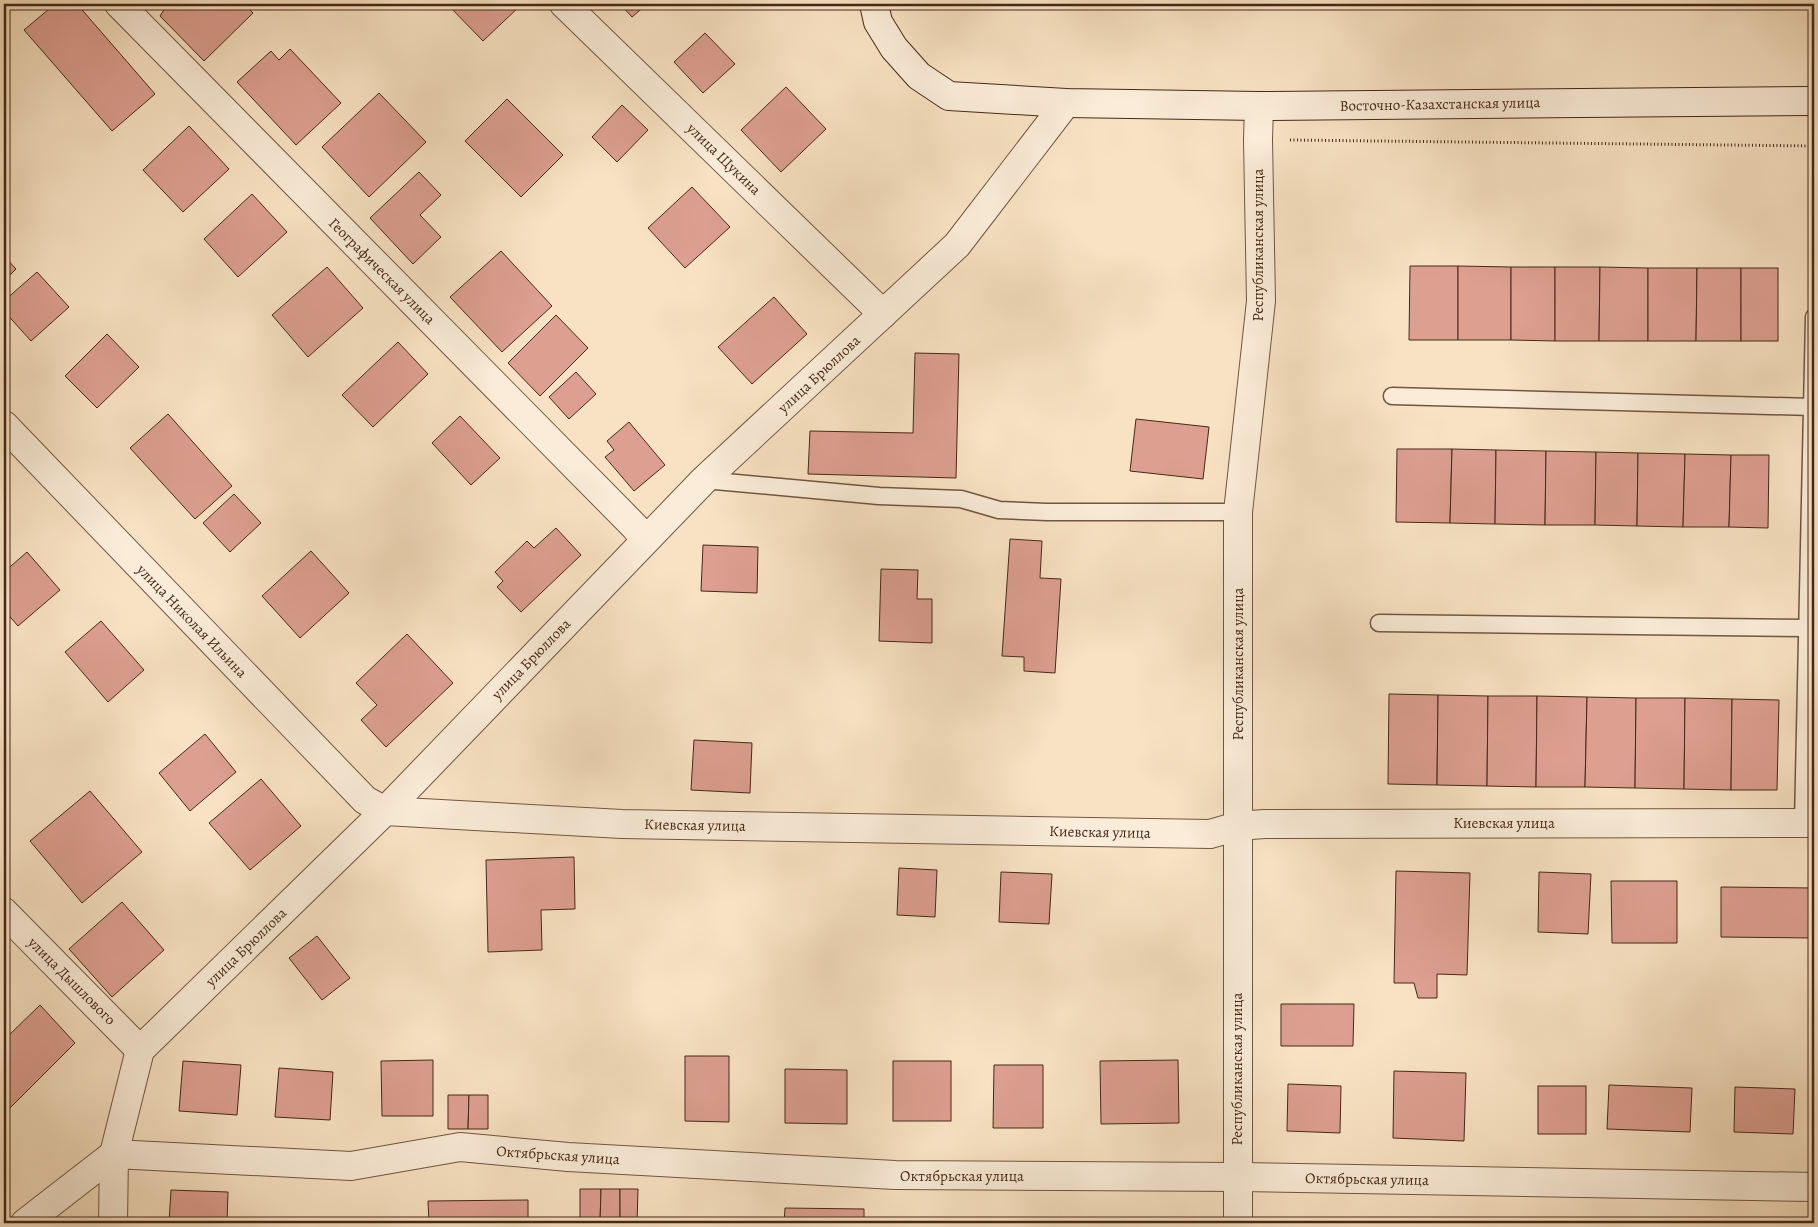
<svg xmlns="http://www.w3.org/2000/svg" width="1818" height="1227" font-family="Alegreya,serif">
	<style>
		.building { fill: #dc9f90; stroke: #462816 }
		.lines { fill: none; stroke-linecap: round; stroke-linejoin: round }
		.service-casing { stroke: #725641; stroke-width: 19 }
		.minor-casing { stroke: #725641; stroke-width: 30 }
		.secondary-casing { stroke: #462816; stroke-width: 30 }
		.path { stroke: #462816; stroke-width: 3; stroke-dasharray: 1 2.5; stroke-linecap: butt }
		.service { stroke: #faecd8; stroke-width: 16 }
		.minor { stroke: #faecd8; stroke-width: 28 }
		.secondary { stroke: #faecd8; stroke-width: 28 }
		.labels { text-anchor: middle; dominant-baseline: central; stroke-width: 4.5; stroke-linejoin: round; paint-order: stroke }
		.street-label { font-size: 15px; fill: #462816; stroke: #faecd8 }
	</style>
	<rect width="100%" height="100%" fill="#f8e2c3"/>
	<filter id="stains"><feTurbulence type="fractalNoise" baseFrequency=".004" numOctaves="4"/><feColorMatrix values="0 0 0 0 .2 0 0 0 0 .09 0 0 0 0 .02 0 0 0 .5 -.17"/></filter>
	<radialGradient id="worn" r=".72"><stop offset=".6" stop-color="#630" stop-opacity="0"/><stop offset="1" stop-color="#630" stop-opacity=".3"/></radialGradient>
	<g class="building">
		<path d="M 55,4 L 77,4 L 155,94 L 112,131 L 24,30 Z"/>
		<path d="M 166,4 L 244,4 L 253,13 L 204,61 L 160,16 L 167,5 Z"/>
		<path d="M 449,4 L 522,4 L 483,41 L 448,5 Z"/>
		<path d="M 620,4 L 647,4 L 632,17 Z"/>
		<path d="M 705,33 L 735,64 L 703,93 L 674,62 Z"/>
		<path d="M 290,49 L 341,103 L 296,145 L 237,82 L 271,51 L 279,60 Z"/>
		<path d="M 786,87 L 826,129 L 781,172 L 741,130 Z"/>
		<path d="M 379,93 L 426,142 L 369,197 L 322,147 Z"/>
		<path d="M 507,99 L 563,155 L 521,197 L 465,141 Z"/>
		<path d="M 622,105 L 648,130 L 617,162 L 592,137 Z"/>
		<path d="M 189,126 L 229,169 L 183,212 L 143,170 Z"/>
		<path d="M 419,172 L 441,195 L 420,215 L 441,237 L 413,264 L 370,218 Z"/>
		<path d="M 692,187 L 730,227 L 685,268 L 648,228 Z"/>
		<path d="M 252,194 L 287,232 L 238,277 L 204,239 Z"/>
		<path d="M 501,251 L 552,306 L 502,352 L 450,297 Z"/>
		<path d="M 4,256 L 16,269 L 4,281 Z"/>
		<path d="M 1410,266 L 1458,266 L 1458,340 L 1409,340 Z"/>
		<path d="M 1458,266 L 1511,267 L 1511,340 L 1458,340 Z"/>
		<path d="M 327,267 L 363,308 L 308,357 L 272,315 Z"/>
		<path d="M 1511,267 L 1555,267 L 1555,341 L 1511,340 Z"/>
		<path d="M 1555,267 L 1600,267 L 1599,341 L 1555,341 Z"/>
		<path d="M 1600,267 L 1648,268 L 1648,341 L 1599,341 Z"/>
		<path d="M 1648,268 L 1697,268 L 1696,341 L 1648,341 Z"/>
		<path d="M 1697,268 L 1741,268 L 1741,341 L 1696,341 Z"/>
		<rect x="1741" y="268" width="37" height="73"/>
		<path d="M 37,272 L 69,307 L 31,341 L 4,311 L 4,301 Z"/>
		<path d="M 774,297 L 807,334 L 752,384 L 718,347 Z"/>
		<path d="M 556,315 L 588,348 L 540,396 L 508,363 Z"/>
		<path d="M 107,334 L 139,367 L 97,408 L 65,376 Z"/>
		<path d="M 398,342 L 428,374 L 373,427 L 342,395 Z"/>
		<path d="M 915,353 L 959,354 L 956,478 L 808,474 L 810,431 L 913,433 Z"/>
		<path d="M 576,372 L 596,394 L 569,419 L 549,397 Z"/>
		<path d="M 168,414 L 232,486 L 195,519 L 130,448 Z"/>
		<path d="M 460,416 L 500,458 L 471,485 L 432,443 Z"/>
		<path d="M 1136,419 L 1209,427 L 1203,479 L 1130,471 Z"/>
		<path d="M 629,422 L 665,465 L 634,491 L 605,457 L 614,450 L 607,441 Z"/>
		<path d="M 1397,449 L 1452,449 L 1450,523 L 1396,522 Z"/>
		<path d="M 1452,449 L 1496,450 L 1495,524 L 1450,523 Z"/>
		<path d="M 1496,450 L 1546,451 L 1545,525 L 1495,524 Z"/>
		<path d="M 1546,451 L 1596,452 L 1595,525 L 1545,525 Z"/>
		<path d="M 1596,452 L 1638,453 L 1637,526 L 1595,525 Z"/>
		<path d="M 1638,453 L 1685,454 L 1683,527 L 1637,526 Z"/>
		<path d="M 1685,454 L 1731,455 L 1729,527 L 1683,527 Z"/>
		<path d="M 1731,455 L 1769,455 L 1768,528 L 1729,527 Z"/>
		<path d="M 234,494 L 261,523 L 230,552 L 203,523 Z"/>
		<path d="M 556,528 L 581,555 L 521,612 L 497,587 L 503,581 L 495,572 L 527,541 L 534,548 Z"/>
		<path d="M 1010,539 L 1042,541 L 1040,578 L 1061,579 L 1055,673 L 1024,671 L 1024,657 L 1002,656 Z"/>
		<path d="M 703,545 L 758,547 L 757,593 L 701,591 Z"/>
		<path d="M 311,551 L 349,593 L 300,638 L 262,596 Z"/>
		<path d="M 27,552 L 60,590 L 18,626 L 4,610 L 4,572 Z"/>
		<path d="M 881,569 L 918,570 L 917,599 L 932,599 L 932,643 L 879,641 Z"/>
		<path d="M 101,621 L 144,670 L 108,702 L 65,652 Z"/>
		<path d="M 407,634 L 453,683 L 386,747 L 361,720 L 377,705 L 356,683 Z"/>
		<path d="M 1389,694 L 1438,695 L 1437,785 L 1388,784 Z"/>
		<path d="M 1438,695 L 1488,696 L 1487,786 L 1437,785 Z"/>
		<path d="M 1488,696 L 1537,696 L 1536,787 L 1487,786 Z"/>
		<path d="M 1537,696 L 1587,697 L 1585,787 L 1536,787 Z"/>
		<path d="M 1587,697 L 1636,698 L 1635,788 L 1585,787 Z"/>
		<path d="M 1636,698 L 1685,698 L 1684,789 L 1635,788 Z"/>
		<path d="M 1685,698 L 1732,699 L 1731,790 L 1684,789 Z"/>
		<path d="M 1732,699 L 1779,700 L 1777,790 L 1731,790 Z"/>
		<path d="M 205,734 L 236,772 L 190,811 L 159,773 Z"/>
		<path d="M 694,740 L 752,743 L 750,793 L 691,790 Z"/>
		<path d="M 261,779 L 301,826 L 250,870 L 209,823 Z"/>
		<path d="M 90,791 L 142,852 L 82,903 L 30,841 Z"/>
		<path d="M 574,857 L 575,909 L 541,910 L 542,950 L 488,952 L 486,860 Z"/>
		<path d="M 899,868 L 937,870 L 935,917 L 897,915 Z"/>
		<path d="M 1396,871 L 1470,873 L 1467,975 L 1437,974 L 1437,998 L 1418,998 L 1414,983 L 1394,983 Z"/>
		<path d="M 1001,872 L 1052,874 L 1049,924 L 999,922 Z"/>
		<path d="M 1539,872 L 1591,874 L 1588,934 L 1538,932 Z"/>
		<path d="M 1611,881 L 1677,881 L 1677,943 L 1612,943 Z"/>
		<path d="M 1721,887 L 1814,888 L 1814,938 L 1721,937 Z"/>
		<path d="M 122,902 L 164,950 L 112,997 L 69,949 Z"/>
		<path d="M 317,936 L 350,978 L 322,1000 L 289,958 Z"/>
		<path d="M 1281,1004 L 1354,1004 L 1353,1046 L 1281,1046 Z"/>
		<path d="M 40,1005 L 75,1043 L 4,1114 L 4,1040 Z"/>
		<path d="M 685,1056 L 729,1056 L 729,1122 L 685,1121 Z"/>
		<path d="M 433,1060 L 433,1116 L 382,1116 L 381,1061 Z"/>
		<path d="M 1178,1060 L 1179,1123 L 1101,1124 L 1100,1061 Z"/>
		<path d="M 183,1061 L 241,1065 L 237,1115 L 179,1111 Z"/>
		<rect x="893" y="1061" width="58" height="60"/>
		<path d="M 1812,1064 L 1814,1064 L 1814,1137 L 1809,1137 Z"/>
		<path d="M 994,1065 L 1043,1065 L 1043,1128 L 993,1128 Z"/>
		<path d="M 279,1068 L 333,1072 L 330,1120 L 275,1117 Z"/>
		<path d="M 785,1069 L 847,1070 L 847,1124 L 785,1123 Z"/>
		<path d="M 1394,1071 L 1466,1073 L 1464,1141 L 1393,1138 Z"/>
		<path d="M 1288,1084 L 1341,1086 L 1340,1133 L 1287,1131 Z"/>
		<path d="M 1609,1085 L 1692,1088 L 1690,1132 L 1607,1129 Z"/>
		<rect x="1538" y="1086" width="48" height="48"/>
		<path d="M 1735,1087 L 1795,1089 L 1793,1134 L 1734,1132 Z"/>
		<path d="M 448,1095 L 469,1095 L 468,1129 L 448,1129 Z"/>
		<path d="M 469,1095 L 488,1095 L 488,1129 L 468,1129 Z"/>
		<path d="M 580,1189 L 601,1189 L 600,1223 L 580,1223 Z"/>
		<path d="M 601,1189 L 620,1189 L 620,1223 L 600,1223 Z"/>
		<path d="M 620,1189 L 638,1189 L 637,1223 L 620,1223 Z"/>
		<path d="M 171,1190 L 228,1192 L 227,1223 L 169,1223 Z"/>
		<path d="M 528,1200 L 528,1223 L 429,1223 L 428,1201 Z"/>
		<path d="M 785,1208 L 864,1209 L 864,1223 L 784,1223 Z"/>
		<rect x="991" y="1218" width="80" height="5"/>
		<path d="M 1814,1218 L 1814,1223 L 1744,1223 L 1744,1219 Z"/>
	</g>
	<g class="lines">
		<g class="service-casing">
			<g id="service">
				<path d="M 1392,396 L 1812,407"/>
				<path d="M 704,480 L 879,496 L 961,499 L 999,510 L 1047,512 L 1238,512"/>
				<path d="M 1379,623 L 1807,628"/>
				<path d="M 1803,823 L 1814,317"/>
			</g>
		</g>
		<g class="minor-casing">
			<g id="minor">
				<path d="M 119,4 L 636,528 L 645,540"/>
				<path d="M 564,4 L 883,314"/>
				<path d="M 4,425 L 365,800 L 385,811 L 622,824 L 1210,834 L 1238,826 L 1264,824 L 1814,823"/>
				<path d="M 4,912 L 140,1050"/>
				<path d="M 114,1154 L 351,1166 L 460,1147 L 568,1157 L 895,1175 L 1238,1177 L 1814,1187"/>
				<path d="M 25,1223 L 114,1154"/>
				<path d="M 113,1223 L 114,1154 L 140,1050 L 385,811 L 704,480 L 957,245 L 1066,103"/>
				<path d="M 1238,1223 L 1238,512 L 1261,301 L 1258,140 L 1259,106"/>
			</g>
		</g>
		<g class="secondary-casing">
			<path id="secondary" d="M 874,4 L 878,22 L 894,48 L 919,76 L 949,96 L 1066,103 L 1259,106 L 1814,101"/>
		</g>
		<path class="path" d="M 1290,140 L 1814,146"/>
		<use href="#service" class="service"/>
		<use href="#minor" class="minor"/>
		<use href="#secondary" class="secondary"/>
	</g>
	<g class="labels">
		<g class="street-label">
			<text transform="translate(1440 104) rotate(-1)">Восточно-Казахстанская улица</text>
			<text transform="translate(724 159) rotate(44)">улица Щукина</text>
			<text transform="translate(1258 245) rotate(-90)">Республиканская улица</text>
			<text transform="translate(382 271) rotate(45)">Географическая улица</text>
			<text transform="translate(819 374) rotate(-43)">улица Брюллова</text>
			<text transform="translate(192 621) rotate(46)">улица Николая Ильина</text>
			<text transform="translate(531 659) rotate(-46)">улица Брюллова</text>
			<text transform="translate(1238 664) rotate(-90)">Республиканская улица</text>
			<text x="1504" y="823">Киевская улица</text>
			<text transform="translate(695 825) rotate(1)">Киевская улица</text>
			<text transform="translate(1100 832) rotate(1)">Киевская улица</text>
			<text transform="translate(246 947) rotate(-44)">улица Брюллова</text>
			<text transform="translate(72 981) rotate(45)">улица Дышлового</text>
			<text transform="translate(1237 1069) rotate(-90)">Республиканская улица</text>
			<text transform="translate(558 1155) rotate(4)">Октябрьская улица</text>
			<text x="962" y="1176">Октябрьская улица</text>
			<text transform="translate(1367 1179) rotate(1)">Октябрьская улица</text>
		</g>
	</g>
	<rect width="1818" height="1227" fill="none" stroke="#f8e2c3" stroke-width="20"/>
	<rect x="5" y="5" width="1808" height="1217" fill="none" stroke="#462816" stroke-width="2.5"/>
	<rect x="10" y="10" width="1798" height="1207" fill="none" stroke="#462816"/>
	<rect width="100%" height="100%" filter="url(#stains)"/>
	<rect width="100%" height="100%" fill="url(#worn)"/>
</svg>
